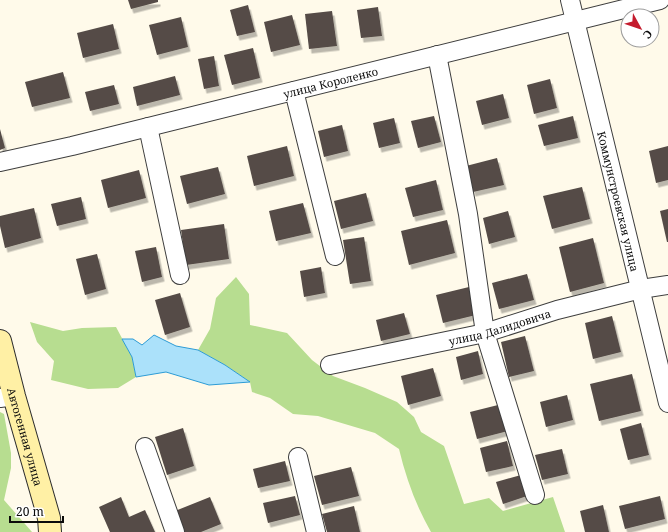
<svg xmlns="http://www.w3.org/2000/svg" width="668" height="532" font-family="'Noto Serif',serif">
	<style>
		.forest { fill: #b7dd90 }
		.water { fill: #abe1fa; stroke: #2d9cd6 }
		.building { fill: #554c47; filter: url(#shadow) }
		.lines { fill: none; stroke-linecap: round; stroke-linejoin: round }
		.street-casing { stroke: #3e3e3e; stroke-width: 20 }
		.secondary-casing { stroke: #2d2d2d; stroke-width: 24 }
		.street { stroke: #fff; stroke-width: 18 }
		.secondary { stroke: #fff0a5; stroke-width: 22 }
		.labels { text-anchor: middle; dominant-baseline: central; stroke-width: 4; stroke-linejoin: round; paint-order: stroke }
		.street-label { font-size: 11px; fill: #0b0b0b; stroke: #fff }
	</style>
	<defs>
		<filter id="shadow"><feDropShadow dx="2.5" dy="4.5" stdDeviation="0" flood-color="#0004"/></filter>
	</defs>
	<rect width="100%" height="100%" fill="#fffaea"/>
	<g class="forest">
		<path d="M 236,277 L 249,294 L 250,325 L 287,333 L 312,360 L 333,376 L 365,388 L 397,402 L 414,417 L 421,432 L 444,446 L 464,504 L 489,498 L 503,511 L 553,497 L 565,532 L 431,532 C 416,506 406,478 399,449 L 375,433 L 318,416 L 293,414 L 270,398 L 252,392 L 250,382 L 225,365 L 198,350 L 210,329 L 216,298 Z"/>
		<path d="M 30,322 L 63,331 L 82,328 L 116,327 L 132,357 L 136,377 L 118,388 L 88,389 L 51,380 L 54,361 L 37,342 Z"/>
		<path d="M 0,412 L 4,414 L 11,453 L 11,468 L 4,500 L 32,532 L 0,532 Z"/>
	</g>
	<path class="water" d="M 154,335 L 176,346 L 198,350 L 225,365 L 250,382 L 209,385 L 166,372 L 136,377 L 132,357 L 122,339 L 133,339 L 142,345 Z"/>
	<g class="building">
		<path d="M 128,0 L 158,0 L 158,2 L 131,9 Z"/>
		<path d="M 248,5 L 255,32 L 237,36 L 230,10 Z"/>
		<path d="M 378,7 L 382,36 L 361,38 L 357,10 Z"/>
		<path d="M 332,11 L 337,46 L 309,49 L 305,14 Z"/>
		<path d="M 292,15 L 300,45 L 271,52 L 264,22 Z"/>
		<path d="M 181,17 L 188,47 L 157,55 L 149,25 Z"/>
		<path d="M 113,24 L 119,49 L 83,58 L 77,33 Z"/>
		<path d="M 253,48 L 260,78 L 232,85 L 224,55 Z"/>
		<path d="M 214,56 L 219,86 L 204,89 L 198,59 Z"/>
		<path d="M 63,72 L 70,98 L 32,107 L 25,82 Z"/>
		<path d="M 175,76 L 180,95 L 137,106 L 133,87 Z"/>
		<path d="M 550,79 L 557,108 L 534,114 L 527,85 Z"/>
		<path d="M 114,85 L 119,104 L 90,111 L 85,92 Z"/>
		<path d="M 503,94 L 509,118 L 482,125 L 476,101 Z"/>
		<path d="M 434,116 L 441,142 L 418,148 L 411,121 Z"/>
		<path d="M 573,116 L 578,138 L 544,146 L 538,125 Z"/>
		<path d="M 394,118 L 400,143 L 379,148 L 373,123 Z"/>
		<path d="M 342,125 L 348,151 L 324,157 L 318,131 Z"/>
		<path d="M 0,129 L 5,148 L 0,150 Z"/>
		<path d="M 287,146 L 294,176 L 254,186 L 247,156 Z"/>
		<path d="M 668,146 L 668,180 L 656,183 L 649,151 Z"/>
		<path d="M 497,158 L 504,185 L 473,192 L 466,166 Z"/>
		<path d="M 218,167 L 225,194 L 187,204 L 180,176 Z"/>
		<path d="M 139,170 L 146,198 L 108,208 L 101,180 Z"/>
		<path d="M 436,180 L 443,210 L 413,217 L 405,188 Z"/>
		<path d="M 582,187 L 590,219 L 552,229 L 543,196 Z"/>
		<path d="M 366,193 L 373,221 L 341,229 L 334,201 Z"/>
		<path d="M 81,197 L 86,219 L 57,226 L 51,204 Z"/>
		<path d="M 303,203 L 311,233 L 276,241 L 269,211 Z"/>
		<path d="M 34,208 L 41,238 L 5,248 L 0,226 L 0,216 Z"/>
		<path d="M 668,209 L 668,242 L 667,242 L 660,211 Z"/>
		<path d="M 508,211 L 515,237 L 489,244 L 483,218 Z"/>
		<path d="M 447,220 L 455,253 L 409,265 L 401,231 Z"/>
		<path d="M 224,224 L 229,259 L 186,265 L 181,230 Z"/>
		<path d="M 364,237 L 371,281 L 350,284 L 343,240 Z"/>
		<path d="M 593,238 L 604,283 L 570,292 L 559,247 Z"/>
		<path d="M 156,247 L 162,277 L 142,282 L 135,251 Z"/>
		<path d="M 97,254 L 106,289 L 85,295 L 76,259 Z"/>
		<path d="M 321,267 L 325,293 L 304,297 L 300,271 Z"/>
		<path d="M 527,274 L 534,300 L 499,309 L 492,283 Z"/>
		<path d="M 469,287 L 476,315 L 443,323 L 436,295 Z"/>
		<path d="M 180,293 L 190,327 L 165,335 L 155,300 Z"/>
		<path d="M 404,313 L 410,334 L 381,341 L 376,320 Z"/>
		<path d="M 612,316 L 621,352 L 593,359 L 585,323 Z"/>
		<path d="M 525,336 L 534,371 L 509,377 L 501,342 Z"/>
		<path d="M 478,351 L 483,374 L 461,380 L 456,357 Z"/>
		<path d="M 433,368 L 441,396 L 408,405 L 401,376 Z"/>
		<path d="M 632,374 L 641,411 L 599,421 L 590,384 Z"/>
		<path d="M 567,395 L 573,420 L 546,427 L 540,402 Z"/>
		<path d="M 502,404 L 508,431 L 477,439 L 470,412 Z"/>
		<path d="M 641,423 L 649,455 L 628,460 L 620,429 Z"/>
		<path d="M 183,428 L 194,466 L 167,475 L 155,437 Z"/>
		<path d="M 507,441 L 513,466 L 486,472 L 480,448 Z"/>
		<path d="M 562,449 L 568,474 L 542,480 L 535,455 Z"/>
		<path d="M 285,461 L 290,481 L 258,488 L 253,469 Z"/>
		<path d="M 351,467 L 359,496 L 322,505 L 314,476 Z"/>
		<path d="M 521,475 L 527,496 L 503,504 L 496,482 Z"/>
		<path d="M 295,496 L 300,515 L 268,523 L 263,503 Z"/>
		<path d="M 660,496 L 665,519 L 625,529 L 619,506 Z"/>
		<path d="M 121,497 L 129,517 L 145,510 L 155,532 L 110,532 L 99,507 Z"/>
		<path d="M 210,497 L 221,524 L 201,532 L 184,532 L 175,511 Z"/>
		<path d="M 603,505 L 609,532 L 585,532 L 580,511 Z"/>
		<path d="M 354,506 L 360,532 L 327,532 L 322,514 Z"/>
	</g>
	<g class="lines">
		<g class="street-casing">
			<g id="street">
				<path id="s1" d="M 570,0 L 668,403"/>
				<path d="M 437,55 L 468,214 L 485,333 L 535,495"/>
				<path d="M 294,91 L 335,256"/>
				<path d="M 148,127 L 180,275"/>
				<path id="s2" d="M 0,162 L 72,146 L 660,0"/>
				<path id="s3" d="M 330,365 L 485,333 L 557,310 L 641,289 L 668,285"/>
				<path d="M 0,398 L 14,396"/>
				<path d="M 145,447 L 175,532"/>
				<path d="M 298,457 L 316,532"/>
			</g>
		</g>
		<g class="secondary-casing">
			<g id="secondary">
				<path id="s4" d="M 0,341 L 14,396 L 49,518 L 50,532"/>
			</g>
		</g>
		<use href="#street" class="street"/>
		<use href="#secondary" class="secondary"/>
	</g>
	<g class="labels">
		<g class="street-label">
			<text stroke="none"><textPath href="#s2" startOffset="340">улица Короленко</textPath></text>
			<text stroke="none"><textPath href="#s1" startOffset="207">Коммунстроевская улица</textPath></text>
			<text stroke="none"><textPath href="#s3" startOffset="174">улица Далидовича</textPath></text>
			<text stroke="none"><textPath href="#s4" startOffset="99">Автогенная улица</textPath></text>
		</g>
	</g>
	<g transform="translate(640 28) rotate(130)"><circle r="19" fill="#ffffff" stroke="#9d9d9d"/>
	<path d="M0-3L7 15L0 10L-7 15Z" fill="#c41b2d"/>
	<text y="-6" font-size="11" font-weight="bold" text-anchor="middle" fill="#0b0b0b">С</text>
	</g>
	<path d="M10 516v6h53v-6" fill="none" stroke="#0b0b0b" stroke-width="2"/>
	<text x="16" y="516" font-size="12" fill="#0b0b0b" stroke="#ffffff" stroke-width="3" paint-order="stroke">20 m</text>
</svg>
